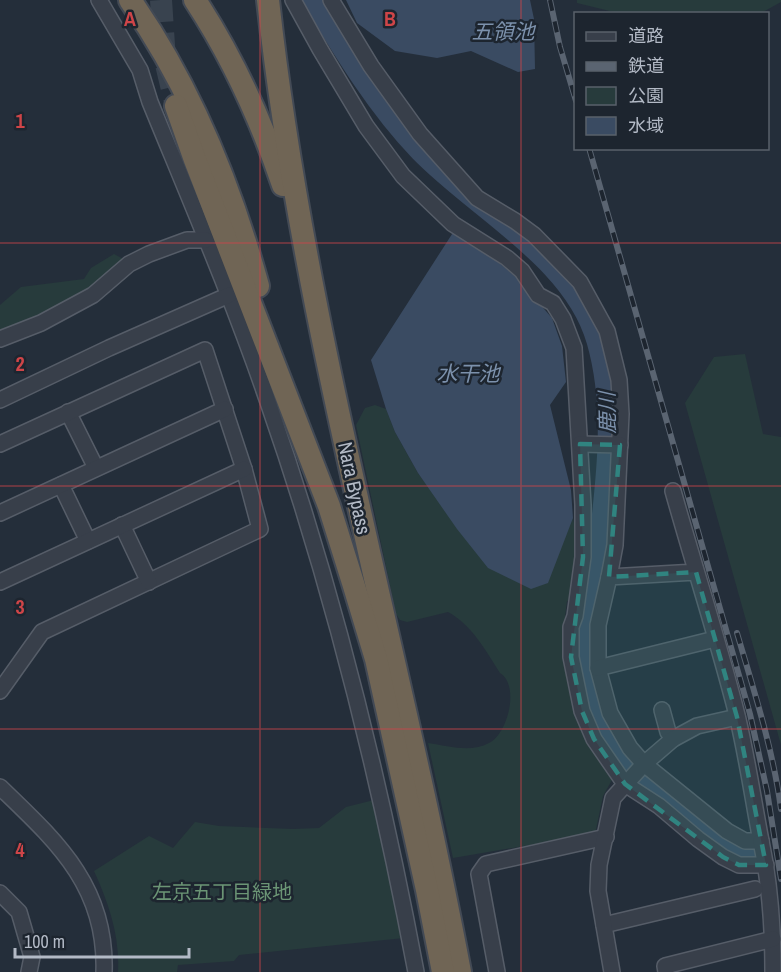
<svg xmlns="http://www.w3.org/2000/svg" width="781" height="972" font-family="'Archivo Narrow','Noto Sans JP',sans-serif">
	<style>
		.green { fill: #273b3c }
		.water { fill: #3a4b62 }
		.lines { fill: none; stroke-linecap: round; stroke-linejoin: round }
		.river { stroke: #3a4b62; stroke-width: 21 }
		.highway-tunnel { stroke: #39434f; stroke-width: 22; stroke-dasharray: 22 11; stroke-linecap: butt }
		.minor-casing { stroke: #565d68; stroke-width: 18 }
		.highway-casing { stroke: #434a55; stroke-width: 26 }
		.minor { stroke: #383f4a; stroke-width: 15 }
		.highway { stroke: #706555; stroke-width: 22 }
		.rail-casing { stroke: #5a6471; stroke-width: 6 }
		.rail { stroke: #1d252f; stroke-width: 4; stroke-dasharray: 11; stroke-linecap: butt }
		.marked { fill: #308480; fill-opacity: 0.2; stroke: #308480; stroke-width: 4.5; stroke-dasharray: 12 8; stroke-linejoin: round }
		.grid { fill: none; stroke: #cf4548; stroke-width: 1.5; stroke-opacity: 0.55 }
		.labels { text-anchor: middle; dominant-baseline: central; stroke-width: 5; stroke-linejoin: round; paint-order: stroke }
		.street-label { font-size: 20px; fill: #b3bac6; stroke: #1d252f }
		.park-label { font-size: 20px; fill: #6b9575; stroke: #1d252f }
		.water-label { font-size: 21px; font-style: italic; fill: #7c91ac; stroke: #1d252f }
		.grid-label { font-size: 20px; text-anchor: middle; font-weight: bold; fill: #cf4548; stroke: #1d252f; stroke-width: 5; stroke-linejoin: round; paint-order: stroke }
	</style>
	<rect width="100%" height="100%" fill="#242e3a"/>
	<g class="green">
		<path d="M 577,0 L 781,0 L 781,2 L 761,13 L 622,14 L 577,3 Z"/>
		<path d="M 114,254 L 127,261 L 91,290 L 39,320 L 0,334 L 0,305 L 21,287 L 84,279 L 91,268 Z"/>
		<path d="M 745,354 L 763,434 L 781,437 L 781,745 L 685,403 L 714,357 Z"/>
		<path d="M 375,405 L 386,409 L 395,432 L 418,473 L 438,500 L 562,544 L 573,518 L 579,547 L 573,601 L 567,601 C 562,636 562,674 574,708 C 583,732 600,755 613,778 L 603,796 L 595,834 L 453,858 L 428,743 C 448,746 471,753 489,743 C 508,734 520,685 500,673 C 486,651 472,625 448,612 L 407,622 L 400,620 L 396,614 L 356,425 L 365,408 Z"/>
		<path d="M 374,800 L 404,938 L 239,955 L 234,961 L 178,965 L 177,972 L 118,972 C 120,936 109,904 94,871 L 149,836 L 173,848 L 195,822 L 219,826 L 293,829 L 319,828 L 346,807 Z"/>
	</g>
	<g class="water">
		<path d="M 346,0 L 530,0 L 534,19 L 535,69 L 518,72 L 471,51 L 437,58 L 395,51 L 357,23 Z"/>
		<path d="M 454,231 L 492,257 L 517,278 L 552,318 L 562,346 L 566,382 L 550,405 L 571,490 L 573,518 L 548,583 L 531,589 L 488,568 L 457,529 L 418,473 L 395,432 L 386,409 L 371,360 Z"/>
	</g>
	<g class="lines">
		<path class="river" d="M 313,0 C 345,53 377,106 420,151 C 477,210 574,259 597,341 C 616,407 607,477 599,545 C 597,560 595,576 593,591 C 591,604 585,618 584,631 C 582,673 592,709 613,744 C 617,752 621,760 627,766 C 643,784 664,797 683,812 C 701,825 718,840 735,853 L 753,855"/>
		<path class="highway-tunnel" d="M 161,0 L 165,60 L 176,106"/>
		<g class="minor-casing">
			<g id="minor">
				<path d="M 99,0 L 140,70 L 150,102 C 191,202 234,302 269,405 C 333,589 380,780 416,972"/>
				<path d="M 293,0 L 320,49 L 366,126 L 403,176 L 453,224 L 507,258 L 522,271 L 538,295 L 553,303 L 563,319 L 574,348 L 583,505 L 583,557 L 575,616 L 571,627 L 571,657 L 582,711 L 594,739 L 625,784 L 659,806 L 698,839 L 723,857 L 739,865 L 766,865"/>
				<path d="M 331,0 L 371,66 L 420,134 L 477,198 L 515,221 L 534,235 L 580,282 L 607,331 L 619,380 L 621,414 L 615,545 L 609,577"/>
				<path d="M 0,339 L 41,323 L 93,295 L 129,264 L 149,254 L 187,240 L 206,240"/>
				<path d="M 0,400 L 109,348 L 229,295"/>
				<path d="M 68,412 L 96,468"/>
				<path d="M 0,444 L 205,350 L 244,469 L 260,529 L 42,632 L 0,691"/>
				<path d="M 580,444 L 620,445"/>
				<path d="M 61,485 L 88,541"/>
				<path d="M 673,491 C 694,566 718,640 737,715 C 747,757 753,799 761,841 L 745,841 L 727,831 L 644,764 L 630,748 L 610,713 L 598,668 L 598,625 L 609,577 L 696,572"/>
				<path d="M 0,513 L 225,409"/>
				<path d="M 122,525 L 149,582"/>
				<path d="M 0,582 L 244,469"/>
				<path d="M 598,668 L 715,639"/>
				<path d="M 662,710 L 668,732 L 673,739"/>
				<path d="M 0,787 C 56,841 107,886 104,972"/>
				<path d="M 761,841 C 770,884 773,928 773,972"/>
				<path d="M 0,893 L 19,912 L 32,957 L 29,972"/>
				<path d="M 604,925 L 755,889"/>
				<path d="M 497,972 L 479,874 L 486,864 L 606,837"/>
				<path d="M 612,972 L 598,891 L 599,865 L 613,798 L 644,764 L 673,739 L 697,726 L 737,717"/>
				<path d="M 666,972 L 665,966 L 773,939"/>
			</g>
		</g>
		<g class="highway-casing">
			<g id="highway">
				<path d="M 130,0 C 191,87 230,184 258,286"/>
				<path d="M 195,0 C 233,58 261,120 283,185"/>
				<path d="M 268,0 C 304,329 399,648 460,972"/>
				<path d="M 176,106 L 195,160 L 329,506 L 354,586 L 376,659 L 427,890 L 443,972"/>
			</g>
		</g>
		<use href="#minor" class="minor"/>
		<use href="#highway" class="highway"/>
		<g class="rail-casing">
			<g id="rail">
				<path d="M 550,0 L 560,47 L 576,101"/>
				<path d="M 589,148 L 750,714 L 767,791 L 781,879"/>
				<path d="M 737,633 C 754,691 773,749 781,809"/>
			</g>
		</g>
		<use href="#rail" class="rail"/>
	</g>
	<path class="marked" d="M 580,444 L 620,445 L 609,577 L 696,572 L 737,717 L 766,865 L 739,865 L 723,857 L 625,784 L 594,739 L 582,711 L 571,657 L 583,557 Z"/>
	<path class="grid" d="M 260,0 L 260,972M 521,0 L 521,972M 0,243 L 781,243M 0,486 L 781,486M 0,729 L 781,729"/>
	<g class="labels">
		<g class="street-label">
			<text transform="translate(355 488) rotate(78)">Nara Bypass</text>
		</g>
		<g class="park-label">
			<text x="222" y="891">左京五丁目緑地</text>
		</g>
		<g class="water-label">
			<text x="503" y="31">五領池</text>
			<text x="468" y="373">水干池</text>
			<text transform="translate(607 413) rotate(-91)">鹿川</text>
		</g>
	</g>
	<g class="grid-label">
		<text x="130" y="26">A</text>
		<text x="390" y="26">B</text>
		<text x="20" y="128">1</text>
		<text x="20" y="371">2</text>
		<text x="20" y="614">3</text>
		<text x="20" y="857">4</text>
	</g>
	<rect x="574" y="12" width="195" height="138" fill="#1d252f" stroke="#59616b" stroke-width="1.5"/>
	<rect x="586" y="32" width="30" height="9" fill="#383f4a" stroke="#59616b" stroke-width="1.5"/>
	<text x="628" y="42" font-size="18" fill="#b3bac6">道路</text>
	<rect x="586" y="62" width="30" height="9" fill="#5a6471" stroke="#59616b" stroke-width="1.5"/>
	<text x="628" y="72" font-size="18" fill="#b3bac6">鉄道</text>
	<rect x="586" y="87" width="30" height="18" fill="#273b3c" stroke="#59616b" stroke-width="1.5"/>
	<text x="628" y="102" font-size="18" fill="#b3bac6">公園</text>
	<rect x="586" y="117" width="30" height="18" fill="#3a4b62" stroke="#59616b" stroke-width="1.5"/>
	<text x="628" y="132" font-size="18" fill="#b3bac6">水域</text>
	<path d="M15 948v9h174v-9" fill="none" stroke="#b3bac6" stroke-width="3"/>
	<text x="24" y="948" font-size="18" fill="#b3bac6" stroke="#1d252f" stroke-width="4.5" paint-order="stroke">100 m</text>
</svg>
